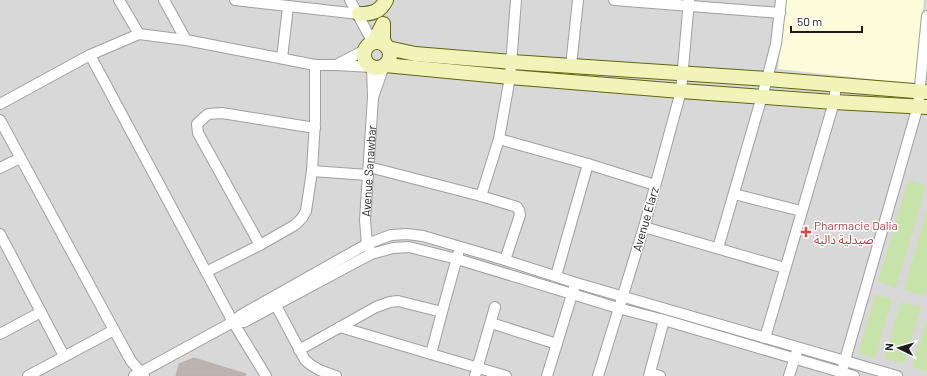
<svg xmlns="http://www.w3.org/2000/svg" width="927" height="376" font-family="Barlow,'Noto Sans Arabic',sans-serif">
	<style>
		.residential { fill: #d9d8d8 }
		.education { fill: #fcfbda }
		.grass { fill: #c8e3aa }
		.building { fill: #bcb4ae; stroke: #bcaea5 }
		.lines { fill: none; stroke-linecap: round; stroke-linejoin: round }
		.street-casing { stroke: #9f9f9f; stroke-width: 12 }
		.secondary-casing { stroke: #60670d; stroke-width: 16 }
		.street { stroke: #fff; stroke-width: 10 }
		.secondary { stroke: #f2f3b8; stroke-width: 14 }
		.health-dot { fill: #e0444e; stroke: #fff; stroke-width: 1.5 }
		.labels { text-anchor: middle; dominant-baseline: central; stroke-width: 3; stroke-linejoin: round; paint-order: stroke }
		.street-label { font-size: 12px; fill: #1b1b1b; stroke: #fff }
		.health-label { font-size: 12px; fill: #be3a42; stroke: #fff; text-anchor: start }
	</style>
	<rect width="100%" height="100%" fill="#ece8e1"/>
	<rect class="residential" x="0" y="0" width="927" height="376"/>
	<path class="education" d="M 785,0 L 924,0 L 915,84 L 778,69 Z"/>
	<g class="grass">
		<path d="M 908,180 L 926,186 L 896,288 L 878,282 Z"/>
		<path d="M 927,209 L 927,288 L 925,296 L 904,290 Z"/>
		<path d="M 875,294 L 892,299 L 875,358 L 858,353 Z"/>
		<path d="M 901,302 L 921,307 L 904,364 L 884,358 Z"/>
		<path d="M 927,319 L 927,372 L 912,367 Z"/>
	</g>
	<path class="building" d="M 194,358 L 246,374 L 245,376 L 176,376 L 179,364 Z"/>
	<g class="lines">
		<g class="street-casing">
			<g id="street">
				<path d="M 119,0 L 139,34"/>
				<path d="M 164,0 L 186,40"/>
				<path d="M 235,0 L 359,14"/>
				<path d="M 350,0 L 373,43"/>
				<path d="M 614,0 L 780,13"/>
				<path d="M 365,50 L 336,65 L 372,67 L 373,97 L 384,66"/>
				<path d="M 90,55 L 233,322 L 266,376"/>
				<path d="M 282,58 L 288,7"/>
				<path d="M 571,66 L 578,0"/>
				<path d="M 0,104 L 90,55 L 139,34 L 186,40 L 315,65 L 336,65"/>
				<path d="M 0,120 L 114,330 L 131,361 L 144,376"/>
				<path d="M 499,139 L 588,164 L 655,185"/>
				<path d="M 369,167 L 481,196 L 517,207 L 519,210 L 520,215 L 505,260"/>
				<path d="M 0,168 L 20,158"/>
				<path d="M 312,171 L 368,175"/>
				<path d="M 734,194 L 801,211"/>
				<path d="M 481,196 L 499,139 L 510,77 L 516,0"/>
				<path d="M 644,227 L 785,268"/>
				<path d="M 0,234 L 64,356"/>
				<path d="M 260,245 L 198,133 L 197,124 L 208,114 L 222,113 L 315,128"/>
				<path d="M 718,248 L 767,79 L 776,44 L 781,0"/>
				<path id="s1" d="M 370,250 L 367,244 L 365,220 L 373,97"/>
				<path d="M 206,272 L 260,245 L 295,225 L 302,218 L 306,211 L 312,171 L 315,121 L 315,65"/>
				<path d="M 556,276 L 588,164"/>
				<path d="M 273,300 L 305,360 C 314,369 324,372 336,376"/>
				<path d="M 233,322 L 244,322 L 371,254 L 393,248 L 409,247 L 457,259 L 618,308 L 664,320 L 854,376"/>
				<path d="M 491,323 L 557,344"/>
				<path d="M 340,327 L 431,354 L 442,312"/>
				<path d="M 0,334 L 41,312"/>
				<path d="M 765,338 L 834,102 L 836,85"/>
				<path d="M 299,350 L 376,307 L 390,302 L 398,301 L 442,312 L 458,254"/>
				<path d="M 431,354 L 506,376"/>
				<path d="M 843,367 L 918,106 L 927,16"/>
				<path d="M 650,373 L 660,376"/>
				<path d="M 28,376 L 114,330"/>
				<path d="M 134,376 L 233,322 L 241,315 L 367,244 L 391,235 L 407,234 L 423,236 L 505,260 L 576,283 L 897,376"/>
				<path d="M 475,376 L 495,307"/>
				<path d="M 547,376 L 574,288"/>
				<path d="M 598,376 L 644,227 L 681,91 L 689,0"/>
				<path d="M 649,376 L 664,320"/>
				<path d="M 789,376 L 797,351"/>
			</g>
		</g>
		<g class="secondary-casing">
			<g id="secondary">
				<path d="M 359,14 C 372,14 380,12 386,0"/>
				<path d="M 374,42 L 383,24 L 383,39 L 385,45"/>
				<circle cx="377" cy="55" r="13"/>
				<path d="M 388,48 L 415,54 L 512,62 L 767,79 L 927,92"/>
				<path d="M 385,65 L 510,77 L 681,91 L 834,102 L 927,107"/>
			</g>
		</g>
		<use href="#street" class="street"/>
		<use href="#secondary" class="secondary"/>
	</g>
	<path class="health-dot" d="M804 226h4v4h4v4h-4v4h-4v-4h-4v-4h4z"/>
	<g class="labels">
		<g class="street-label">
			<text stroke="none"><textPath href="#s1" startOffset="80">Avenue Sanawbar</textPath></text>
			<text transform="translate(645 219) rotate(-74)">Avenue Elarz</text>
		</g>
		<g class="health-label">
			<text x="814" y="225">Pharmacie Dalia<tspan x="814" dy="14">صيدلية دالية</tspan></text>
		</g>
	</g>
	<g transform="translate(899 348) rotate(275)" stroke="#ffffff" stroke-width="3" paint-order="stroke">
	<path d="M0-3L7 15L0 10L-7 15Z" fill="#1b1b1b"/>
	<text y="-6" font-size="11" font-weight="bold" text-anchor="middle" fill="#1b1b1b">N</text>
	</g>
	<path d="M791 26v6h71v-6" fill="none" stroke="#1b1b1b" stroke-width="2"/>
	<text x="797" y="26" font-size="12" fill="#1b1b1b" stroke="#ffffff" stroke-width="3" paint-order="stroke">50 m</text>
</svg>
